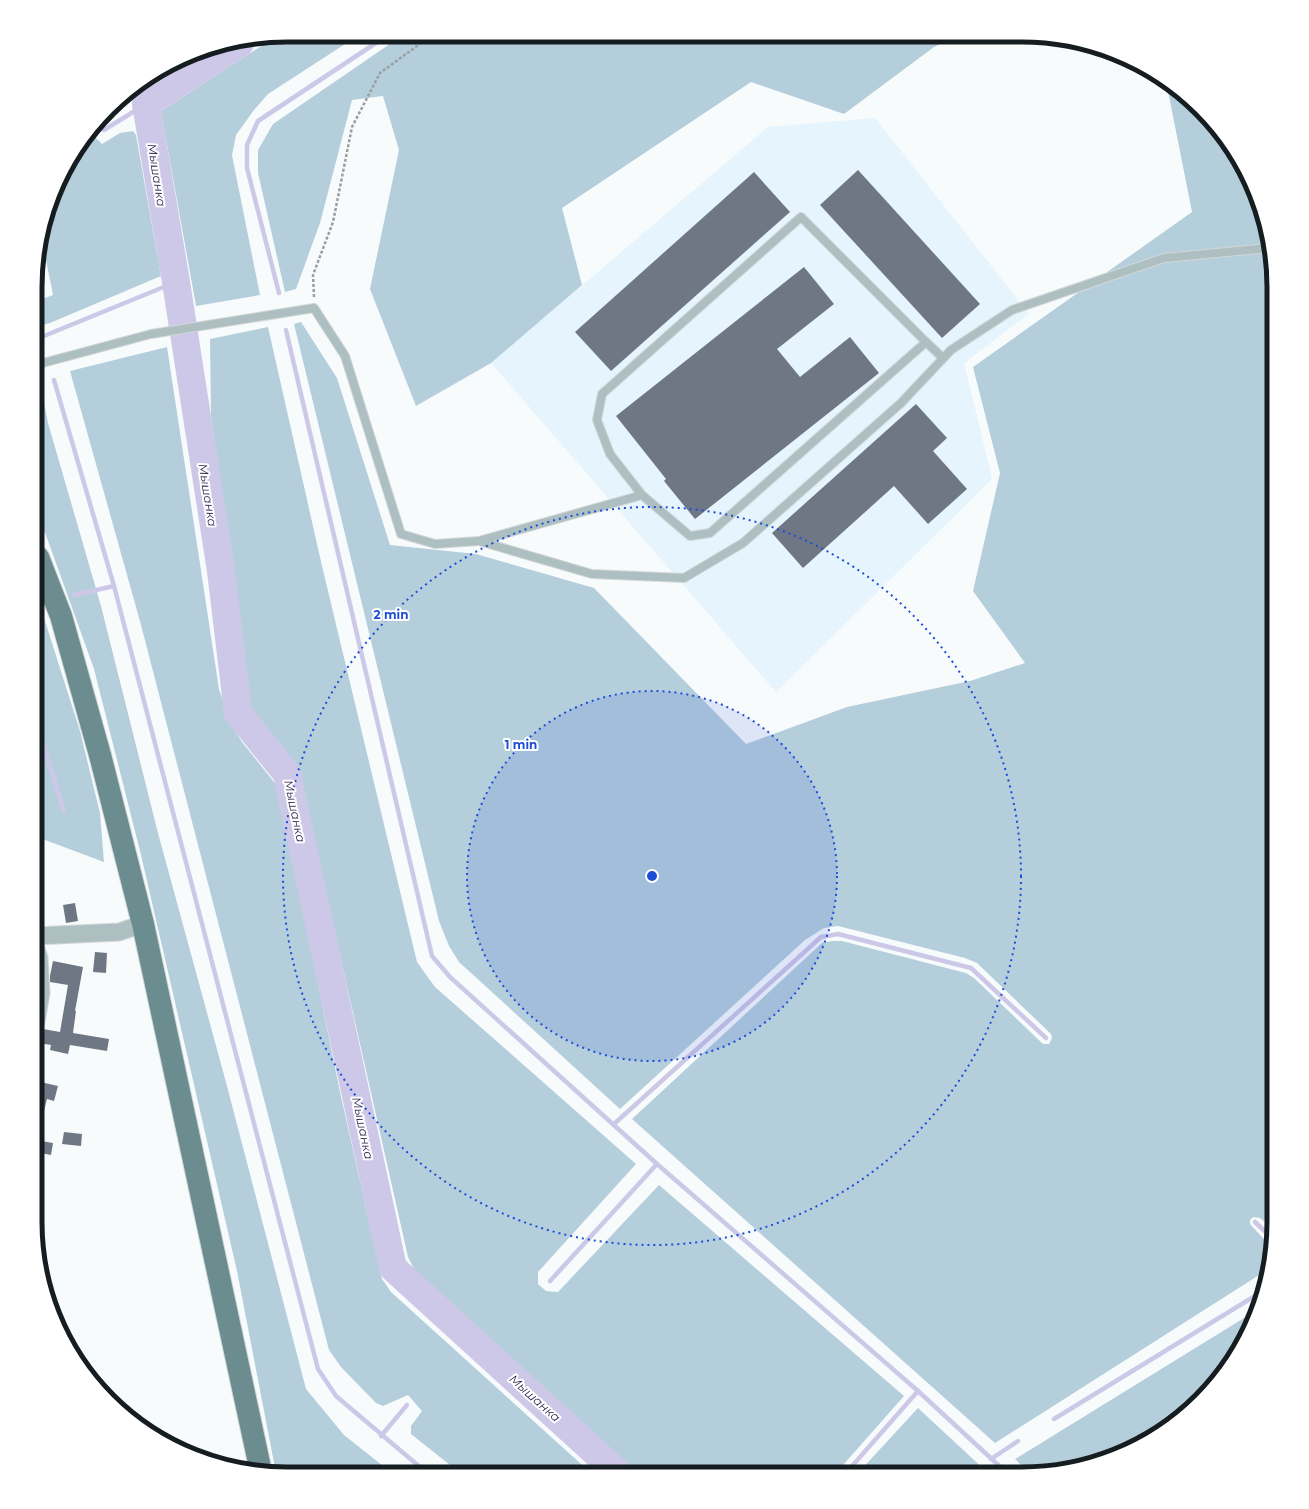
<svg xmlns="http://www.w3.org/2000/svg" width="1309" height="1509" font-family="Montserrat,sans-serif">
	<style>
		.built { fill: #e5f4fd }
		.green { fill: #b5cedc }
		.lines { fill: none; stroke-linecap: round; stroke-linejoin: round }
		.stream { stroke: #cec8e8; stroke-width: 4.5 }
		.river { stroke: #cec8e8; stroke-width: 28 }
		.building { fill: #6f7785 }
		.lane-casing { stroke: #d3d7d9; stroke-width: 10 }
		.street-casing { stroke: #d3d7d9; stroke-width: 19 }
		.primary-casing { stroke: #d3d7d9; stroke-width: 24 }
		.path { stroke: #999ea0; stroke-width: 2.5; stroke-dasharray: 3 2; stroke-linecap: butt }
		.lane { stroke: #adbfc0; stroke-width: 8 }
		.street { stroke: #adbfc0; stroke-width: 17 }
		.primary { stroke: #6b8d8f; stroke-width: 22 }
		.ring { fill: none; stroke: #1d4ed8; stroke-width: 2; stroke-dasharray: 2 4 }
		.labels { text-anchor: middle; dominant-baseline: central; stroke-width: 4; stroke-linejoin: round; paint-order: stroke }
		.water-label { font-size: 12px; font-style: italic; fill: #30244f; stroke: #fff }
		.rim { fill: none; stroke: #161d20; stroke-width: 5 }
		.centre { fill: #1d4ed8; stroke: #fff; stroke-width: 2 }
		.ring-label { font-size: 12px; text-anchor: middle; font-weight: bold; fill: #1d4ed8; stroke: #fff; stroke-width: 4; stroke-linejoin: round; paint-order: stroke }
	</style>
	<rect width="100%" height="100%" fill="#f7fbfc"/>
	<path class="built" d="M 875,118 L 1029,314 L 964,363 L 992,479 L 776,692 L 491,363 L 768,127 Z"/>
	<g class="green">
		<path d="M 287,35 L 359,35 L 268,94 L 254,110 L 236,135 L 232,155 L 260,295 L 196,306 L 161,111 L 275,37 Z"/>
		<path d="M 403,35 L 954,37 L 934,47 L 844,114 L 751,82 L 562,208 L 582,285 L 491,363 L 416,406 L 370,289 L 399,150 L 383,96 L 352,100 L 320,223 L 296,289 L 285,292 L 258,173 L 258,150 L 273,124 Z"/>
		<path d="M 186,60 L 113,107 L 121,97 Z"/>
		<path d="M 1166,81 L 1211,121 L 1240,161 L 1265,222 L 1274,287 L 1273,1228 L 1260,1218 L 1253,1217 L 1250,1220 L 1250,1224 L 1272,1248 L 1267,1270 L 995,1443 L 632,1119 L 822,943 L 832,941 L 842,941 L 966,973 L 974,978 L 1043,1044 L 1049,1044 L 1052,1038 L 1051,1034 L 977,963 L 965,958 L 838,926 L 824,928 L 805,940 L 620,1109 L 459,962 L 449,946 L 439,921 L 294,324 L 301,322 L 337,378 L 390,545 L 476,554 L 594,588 L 746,744 L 847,707 L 970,681 L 1025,663 L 973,591 L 1000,473 L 973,367 L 1192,212 Z"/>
		<path d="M 133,131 L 136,135 L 161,276 L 50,323 L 39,326 L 40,300 L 53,295 L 41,235 L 69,161 L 91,133 L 102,144 L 120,133 Z"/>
		<path d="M 268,327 L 322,566 L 417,962 L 435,987 L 636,1164 L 538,1272 L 538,1284 L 546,1291 L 558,1292 L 659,1185 L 904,1396 L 836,1473 L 635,1473 L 418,1277 L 408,1257 L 299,773 L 285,753 L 256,721 L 249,701 L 211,416 L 210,339 Z"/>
		<path d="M 167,347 L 219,689 L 230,723 L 242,742 L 278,787 L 340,1092 L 382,1279 L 391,1292 L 591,1473 L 460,1473 L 411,1434 L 411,1426 L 422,1411 L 408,1395 L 383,1406 L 376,1403 L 341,1367 L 329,1350 L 141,625 L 70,371 Z"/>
		<path d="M 39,377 L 48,423 L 101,606 L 158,833 L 227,1086 L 306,1389 L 344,1435 L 392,1473 L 276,1473 L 237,1271 L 141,855 L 94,669 L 38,513 Z"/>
		<path d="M 38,599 L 80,731 L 100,813 L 104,862 L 37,837 Z"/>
		<path d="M 1257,1310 L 1240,1348 L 1200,1400 L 1148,1440 L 1103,1461 L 1038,1473 L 1029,1473 L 1015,1459 Z"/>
		<path d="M 918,1408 L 988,1473 L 858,1473 Z"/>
	</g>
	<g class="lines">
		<g class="stream">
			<path d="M 104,130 L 146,104"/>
			<path d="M 279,293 L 247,168 L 247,145 L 258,121 L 388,35"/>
			<path d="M 286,330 L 432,956 L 450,977 L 657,1164 L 918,1391 L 1007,1473"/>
			<path d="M 39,338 L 176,282"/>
			<path d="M 54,380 L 114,586 L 318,1369 L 336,1396 L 427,1473"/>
			<path d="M 74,595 L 114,586"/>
			<path d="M 37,725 L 64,811"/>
			<path d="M 614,1124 L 821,937 L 838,934 L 971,968 L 1046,1038"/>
			<path d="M 1255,1222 L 1273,1239"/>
			<path d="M 550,1281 L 657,1164"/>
			<path d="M 1054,1419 L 1263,1291"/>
			<path d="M 381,1436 L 407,1405"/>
			<path d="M 991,1459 L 1018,1441"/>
			<path d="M 846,1473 L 918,1391"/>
		</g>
		<path class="river" d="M 240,43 L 146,104 L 176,282 L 221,571 L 238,713 L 287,774 L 393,1268 L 618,1473"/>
	</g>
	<g class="building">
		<path d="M 858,170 L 980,304 L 942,338 L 820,205 Z"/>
		<path d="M 754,172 L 790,212 L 611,371 L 575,332 Z"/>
		<path d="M 804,267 L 834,304 L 777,349 L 800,377 L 850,337 L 879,373 L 695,519 L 664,481 L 666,479 L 616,416 Z"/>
		<path d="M 916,404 L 947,438 L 933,451 L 967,489 L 928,524 L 894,486 L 803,568 L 772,533 Z"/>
		<path d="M 75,903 L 78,921 L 66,923 L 63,905 Z"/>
		<path d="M 95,952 L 107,953 L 106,973 L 93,972 Z"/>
		<path d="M 53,961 L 83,967 L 75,1011 L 76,1011 L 73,1033 L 109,1039 L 107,1051 L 70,1045 L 68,1054 L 50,1050 L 51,1045 L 38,1043 L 40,1031 L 43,1029 L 60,1032 L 68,985 L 50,982 L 50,976 Z"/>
		<path d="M 36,1081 L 58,1086 L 54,1101 L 47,1099 L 40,1127 L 35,1127 Z"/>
		<path d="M 64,1132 L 82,1134 L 81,1146 L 62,1144 Z"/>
		<path d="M 35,1140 L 53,1143 L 51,1155 L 35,1152 Z"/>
	</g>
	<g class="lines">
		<g class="lane-casing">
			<g id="lane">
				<path d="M 39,364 L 151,334 L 314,308 L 345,356 L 401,534 L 435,544 L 479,541 L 642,495 L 690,536 L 710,533 L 926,342 L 943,358"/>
				<path d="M 642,495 L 610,454 L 597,420 L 602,394 L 801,217 L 926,342"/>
				<path d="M 479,541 L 592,574 L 684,578 L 743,543 L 901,403 L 951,350 L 1012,310 L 1164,258 L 1269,248"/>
			</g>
		</g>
		<g class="street-casing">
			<g id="street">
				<path d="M 36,936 L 119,932 L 143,924"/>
				<path d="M 36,1022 L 41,993 L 39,958 L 36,949"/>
			</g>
		</g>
		<g class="primary-casing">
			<path id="primary" d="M 38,557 L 61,616 L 100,755 L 143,924 L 261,1472"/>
		</g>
		<path class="path" d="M 314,297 L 313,275 L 333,222 L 352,127 L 380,73 L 432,35"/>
		<use href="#lane" class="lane"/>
		<use href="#street" class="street"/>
		<use href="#primary" class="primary"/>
	</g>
	<circle cx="652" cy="876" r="185" fill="#1d4ed8" fill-opacity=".12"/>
	<g class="ring">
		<circle cx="652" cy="876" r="185"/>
		<circle cx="652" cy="876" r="369"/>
	</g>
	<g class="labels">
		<g class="water-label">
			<text transform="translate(157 175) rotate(81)">Мышанка</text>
			<text transform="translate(208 495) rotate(81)">Мышанка</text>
			<text transform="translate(295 811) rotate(78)">Мышанка</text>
			<text transform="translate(363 1128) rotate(78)">Мышанка</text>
			<text transform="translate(535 1398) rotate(42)">Мышанка</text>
		</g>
	</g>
	<path d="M0 0H1309V1509H0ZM287 42H1022A245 245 0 0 1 1267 287V1222A245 245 0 0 1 1022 1467H287A245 245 0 0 1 42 1222V287A245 245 0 0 1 287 42Z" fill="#fff" fill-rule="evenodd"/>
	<path class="rim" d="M287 42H1022A245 245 0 0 1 1267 287V1222A245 245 0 0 1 1022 1467H287A245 245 0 0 1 42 1222V287A245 245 0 0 1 287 42Z"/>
	<circle cx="652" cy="876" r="6" class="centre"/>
	<g class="ring-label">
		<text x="391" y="619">2 min</text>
		<text x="521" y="749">1 min</text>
	</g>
</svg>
